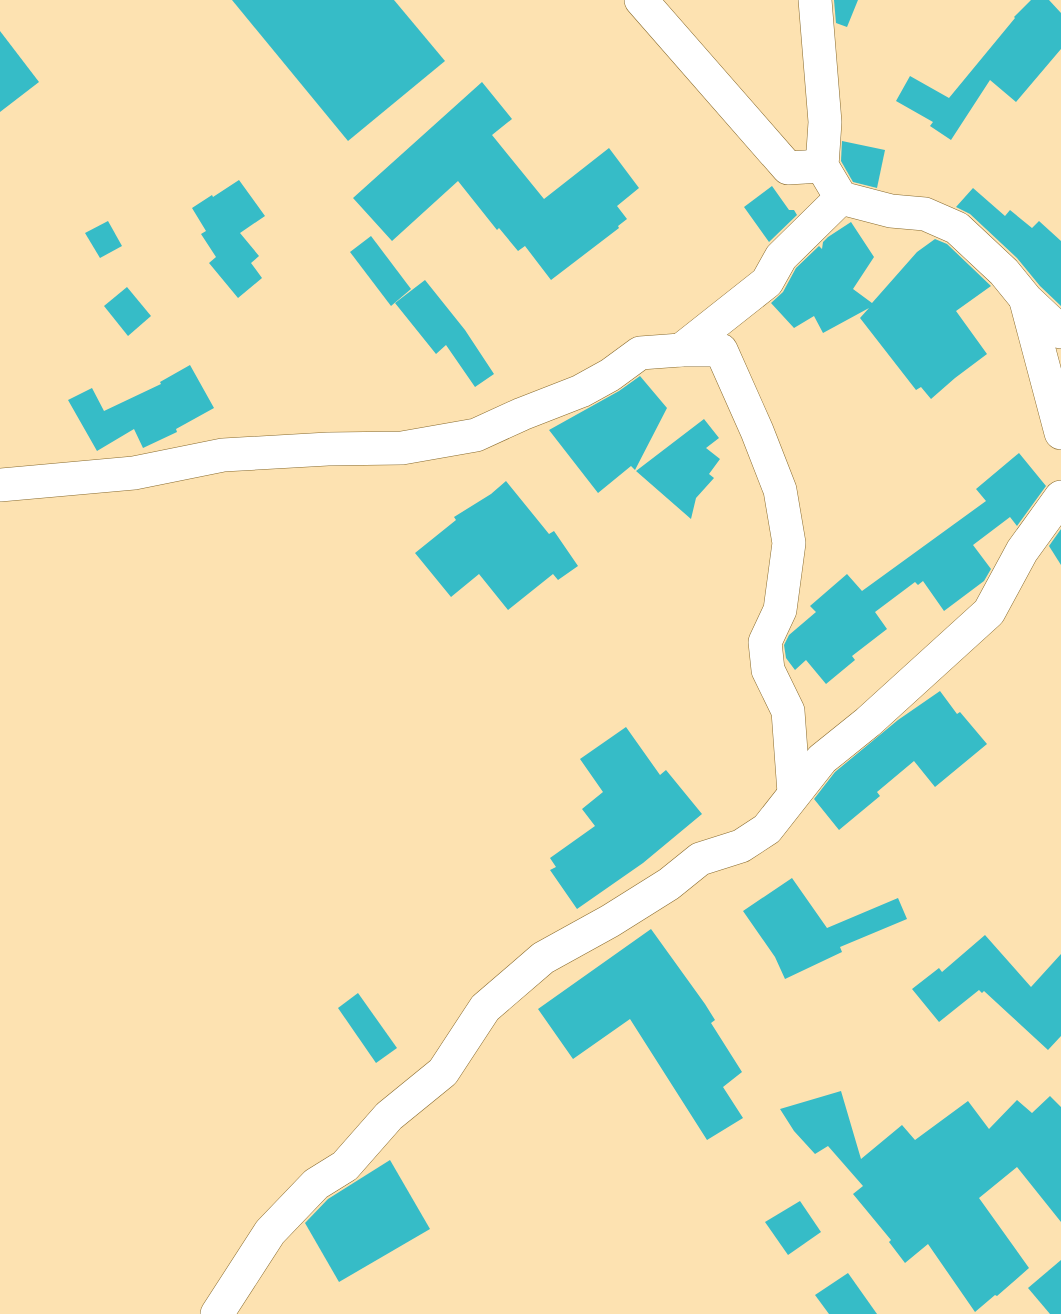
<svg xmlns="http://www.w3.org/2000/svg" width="1061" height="1314" font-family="'Fira Sans',sans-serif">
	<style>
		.building { fill: #36bcc7 }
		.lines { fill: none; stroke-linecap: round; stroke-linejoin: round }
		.minor-casing { stroke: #896b2d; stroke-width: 34 }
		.minor { stroke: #fff; stroke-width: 33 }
	</style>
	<rect width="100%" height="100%" fill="#fde2b1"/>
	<g class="building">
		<path d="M 232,0 L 394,0 L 445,61 L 348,141 Z"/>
		<path d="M 834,0 L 858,0 L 847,27 L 836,23 Z"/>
		<path d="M 1031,0 L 1049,0 L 1061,13 L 1061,49 L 1016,102 L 990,80 L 951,140 L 930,126 L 933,122 L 896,101 L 910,76 L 949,98 L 1015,18 L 1014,17 Z"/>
		<path d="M 0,31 L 39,82 L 0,112 Z"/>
		<path d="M 482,82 L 512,119 L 492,135 L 544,199 L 609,148 L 639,188 L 617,206 L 627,219 L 618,226 L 619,228 L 551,280 L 525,246 L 518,251 L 499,228 L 497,230 L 458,181 L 392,241 L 353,198 Z"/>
		<path d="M 842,141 L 885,150 L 877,188 L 853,182 L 841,161 Z"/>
		<path d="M 239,180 L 265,216 L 240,233 L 259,256 L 251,263 L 262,278 L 238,298 L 209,263 L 216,257 L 201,234 L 206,231 L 192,208 L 212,195 L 213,197 Z"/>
		<path d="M 772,186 L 789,210 L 794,210 L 797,215 L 769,242 L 744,207 Z"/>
		<path d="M 973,188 L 1005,216 L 1010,210 L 1032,228 L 1039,221 L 1061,241 L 1061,306 L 1040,286 L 1017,258 L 970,214 L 956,207 Z"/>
		<path d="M 108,221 L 122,246 L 100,258 L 85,233 Z"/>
		<path d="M 851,222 L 874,257 L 853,289 L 872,303 L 917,252 L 935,239 L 947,244 L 991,286 L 956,311 L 987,354 L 955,378 L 931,399 L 921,387 L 916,390 L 860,318 L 869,308 L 823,333 L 814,316 L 794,328 L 771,303 L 783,292 L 796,268 L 819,246 L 822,249 L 823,242 L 828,237 Z"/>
		<path d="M 371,236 L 411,289 L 391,306 L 350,252 Z"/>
		<path d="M 425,280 L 465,330 L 494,374 L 475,387 L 446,345 L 436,354 L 395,303 Z"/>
		<path d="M 127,287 L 151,316 L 128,336 L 104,306 Z"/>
		<path d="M 190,365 L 214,408 L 176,429 L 177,432 L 143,448 L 134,429 L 97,451 L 68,400 L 92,388 L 104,411 L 161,384 L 160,382 Z"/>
		<path d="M 640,376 L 667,408 L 635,470 L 631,466 L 598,493 L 549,430 L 619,391 Z"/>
		<path d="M 704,419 L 719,438 L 706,448 L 720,459 L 709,474 L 714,478 L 696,498 L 691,519 L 636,471 Z"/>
		<path d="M 1019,453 L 1046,486 L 1017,526 L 1010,517 L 973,545 L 991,569 L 984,581 L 944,611 L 923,581 L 918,585 L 915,582 L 875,612 L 887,629 L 852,656 L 855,660 L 826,684 L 806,660 L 795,670 L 786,658 L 784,645 L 789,635 L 816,612 L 810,606 L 847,574 L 862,591 L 986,501 L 976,489 Z"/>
		<path d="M 506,481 L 549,534 L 554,531 L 578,566 L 558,580 L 553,574 L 508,610 L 479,574 L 451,597 L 415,553 L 456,520 L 454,517 L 491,494 Z"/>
		<path d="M 1061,529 L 1061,565 L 1049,546 Z"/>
		<path d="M 940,691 L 957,714 L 960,712 L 987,744 L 935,787 L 914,761 L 877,792 L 880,796 L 839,830 L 814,799 L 835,772 L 898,720 Z"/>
		<path d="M 626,727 L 660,775 L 666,770 L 702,814 L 643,863 L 577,909 L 550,870 L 556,867 L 550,858 L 595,826 L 582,809 L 603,792 L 580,759 Z"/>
		<path d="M 792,878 L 827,928 L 898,898 L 907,919 L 840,947 L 842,952 L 785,979 L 775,957 L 743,911 Z"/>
		<path d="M 651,929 L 705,1004 L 715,1020 L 711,1023 L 742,1072 L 723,1087 L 743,1118 L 707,1140 L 630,1019 L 573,1059 L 538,1009 Z"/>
		<path d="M 985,935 L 1031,987 L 1061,954 L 1061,1036 L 1048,1050 L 984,991 L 982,993 L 979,990 L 939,1022 L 912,989 L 939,968 L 942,972 Z"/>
		<path d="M 358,993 L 397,1048 L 376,1063 L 338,1008 Z"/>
		<path d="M 841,1091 L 861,1159 L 902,1125 L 915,1140 L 968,1101 L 989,1129 L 1017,1100 L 1032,1113 L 1050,1096 L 1061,1107 L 1061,1222 L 1017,1167 L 979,1198 L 1029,1268 L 997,1296 L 995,1295 L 975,1312 L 928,1244 L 905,1263 L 889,1242 L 891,1240 L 853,1194 L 863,1186 L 828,1146 L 815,1154 L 794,1131 L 780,1109 Z"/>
		<path d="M 390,1160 L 430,1229 L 339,1282 L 305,1223 L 328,1199 Z"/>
		<path d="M 800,1201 L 821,1232 L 788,1255 L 765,1222 Z"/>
		<path d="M 1061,1260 L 1061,1314 L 1050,1314 L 1028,1288 Z"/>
		<path d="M 848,1273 L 877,1314 L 829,1314 L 815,1295 Z"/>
	</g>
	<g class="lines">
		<g class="minor-casing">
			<g id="minor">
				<path d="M 641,0 L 788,168 L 822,166"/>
				<path d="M 815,0 L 825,122 L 822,166 L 841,198 L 891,211 L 925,214 L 957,228 L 1004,272 L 1026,299 L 1061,332"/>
				<path d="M 1026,301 L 1061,433"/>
				<path d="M 681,350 L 767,282 L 781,257 L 841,198"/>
				<path d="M 0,485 L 134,473 L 223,455 L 328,449 L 402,448 L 476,435 L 522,414 L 581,391 L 610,375 L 640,353 L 681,350 L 721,350 L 757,431 L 780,490 L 789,543 L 780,610 L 765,642 L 768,670 L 788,711 L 794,793"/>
				<path d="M 217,1314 L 270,1232 L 316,1184 L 345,1166 L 389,1116 L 443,1072 L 485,1008 L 543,958 L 610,921 L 669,884 L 700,859 L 741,846 L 767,829 L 822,759 L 868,722 L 989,612 L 1022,551 L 1061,497"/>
			</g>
		</g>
		<use href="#minor" class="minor"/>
	</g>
</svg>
